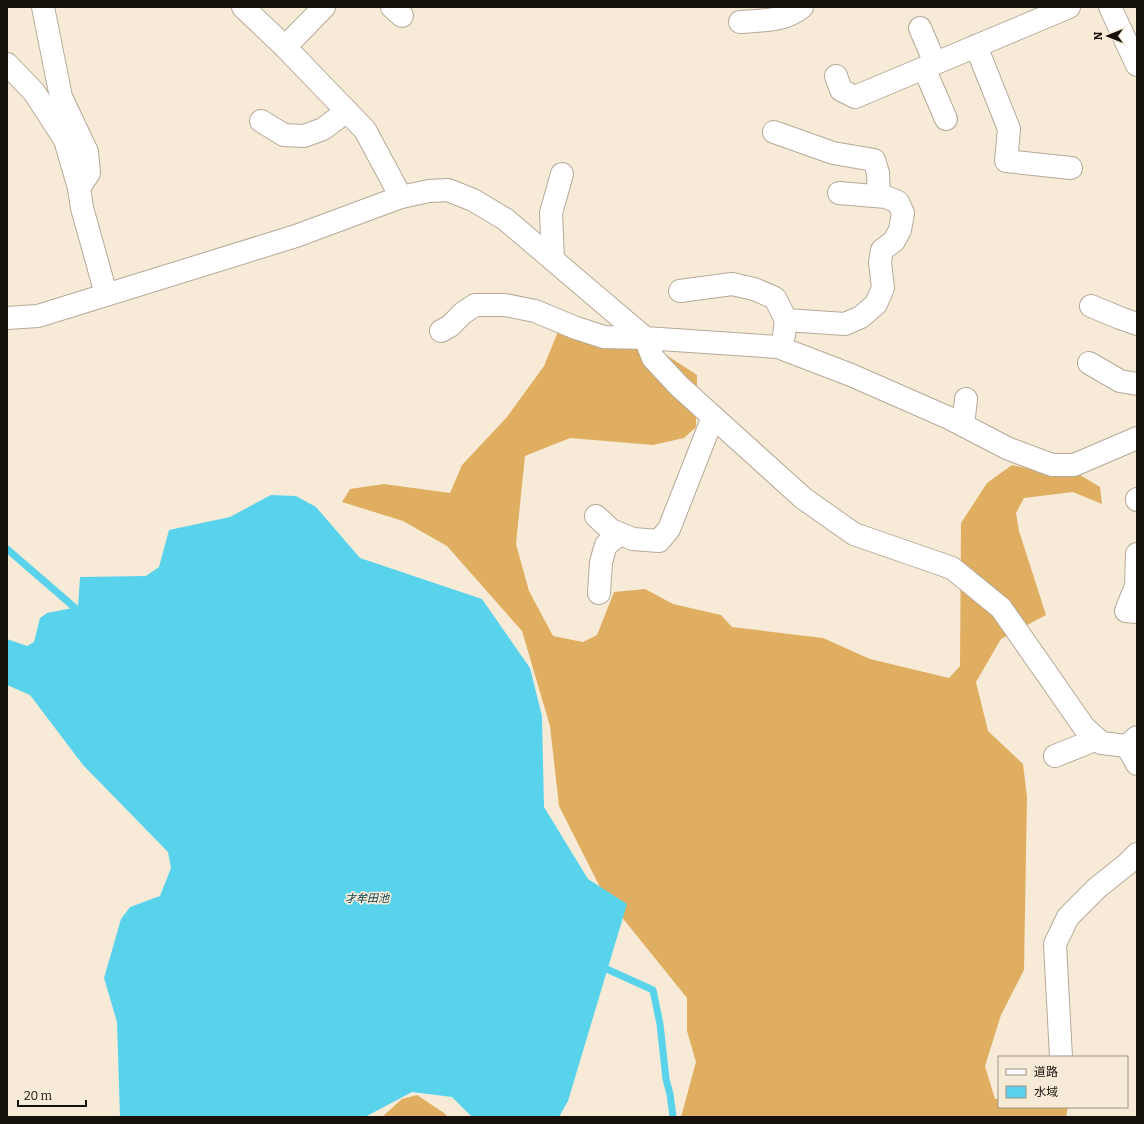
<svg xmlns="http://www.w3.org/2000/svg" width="1144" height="1124" font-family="Bitter,'Noto Sans JP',serif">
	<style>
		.forest { fill: #e0ae60 }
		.water { fill: #59d2ec }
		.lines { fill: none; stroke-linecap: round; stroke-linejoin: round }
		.stream { stroke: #59d2ec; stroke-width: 7 }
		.street-casing { stroke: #b5a998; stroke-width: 24 }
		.street { stroke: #fff; stroke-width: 22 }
		.labels { text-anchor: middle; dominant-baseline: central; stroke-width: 3.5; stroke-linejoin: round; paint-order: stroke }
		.water-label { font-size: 11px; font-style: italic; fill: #003a44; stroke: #f7ebd8 }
	</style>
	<rect width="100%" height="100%" fill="#f7ebd8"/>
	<g class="forest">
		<path d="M 574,315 L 618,335 L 657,349 L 697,375 L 696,427 L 684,438 L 653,445 L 570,438 L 525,456 L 516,544 L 529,591 L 553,636 L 583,642 L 597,635 L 614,592 L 645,589 L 673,604 L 721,615 L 732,627 L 823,638 L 870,659 L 949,678 L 960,666 L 961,523 L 987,483 L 1012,465 L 1043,472 L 1075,472 L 1100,487 L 1102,504 L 1073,492 L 1024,498 L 1016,513 L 1019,531 L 1046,615 L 1001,639 L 976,682 L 988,731 L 1023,764 L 1027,797 L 1024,970 L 1001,1015 L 985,1066 L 995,1099 L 999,1099 L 999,1107 L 1068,1107 L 1066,1117 L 681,1117 L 696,1062 L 687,1031 L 687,998 L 604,895 L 559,806 L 550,726 L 522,631 L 447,546 L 403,521 L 342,502 L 350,489 L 384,484 L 450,493 L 462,465 L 507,417 L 544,366 L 561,324 Z"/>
		<path d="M 417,1095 L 444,1113 L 448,1117 L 382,1117 L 402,1099 Z"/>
	</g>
	<path class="water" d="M 271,495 L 296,496 L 316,507 L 360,558 L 482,599 L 530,668 L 542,716 L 544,807 L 588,879 L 627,904 L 568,1101 L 559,1117 L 472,1117 L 452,1097 L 412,1092 L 365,1117 L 120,1117 L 117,1022 L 104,978 L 121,919 L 130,907 L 160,896 L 171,868 L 168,852 L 83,765 L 30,695 L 7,685 L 7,639 L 27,646 L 34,642 L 40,618 L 47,613 L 78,607 L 80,577 L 146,576 L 159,567 L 169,530 L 230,517 Z"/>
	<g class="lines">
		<g class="stream">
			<path d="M 7,549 L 81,613"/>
			<path d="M 600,966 L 653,990 L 660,1024 L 666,1079 L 670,1094 L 673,1117"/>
		</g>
		<g class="street-casing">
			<g id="street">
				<path d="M 43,7 L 61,97 L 87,152 L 89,173 L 79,188"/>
				<path d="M 243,7 L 285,47"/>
				<path d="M 324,7 L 285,47 L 365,130 L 401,197"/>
				<path d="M 392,7 L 402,16"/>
				<path d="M 1110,7 L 1137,65"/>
				<path d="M 740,22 C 763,20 783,22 802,7"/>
				<path d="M 920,28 L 935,63"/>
				<path d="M 976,46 L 1009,129 L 1006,161 L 1071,168"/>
				<path d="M 7,64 L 34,92 L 65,140 L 79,188 L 82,208 L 106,294"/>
				<path d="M 924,68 L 946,119"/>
				<path d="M 836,76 L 841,90 L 855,97 L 1069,7"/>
				<path d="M 261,121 L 284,135 L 304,136 L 323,129 L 347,111"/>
				<path d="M 774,132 L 833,153 L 874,160 L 878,173 L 879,196"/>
				<path d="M 553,260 L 551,213 L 562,174"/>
				<path d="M 680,291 L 732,284 L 754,289 L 775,298 L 786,320 L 784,335"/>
				<path d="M 1091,306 L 1120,318 L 1137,324"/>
				<path d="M 7,318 L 38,316 L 296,236 L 401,197 L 429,191 L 448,190 L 473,200 L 505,219 L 645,338 L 778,347 L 851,375 L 949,418 L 1009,449 L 1052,465 L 1074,465 L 1137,438"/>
				<path d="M 786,320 L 845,324 L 861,317 L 876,304 L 883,288 L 880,262 L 882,250 L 894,241 L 900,230 L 903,213 L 898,202 L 886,197 L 839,193"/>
				<path d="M 441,331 L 450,326 L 463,313 L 475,305 L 505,305 L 535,311 L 576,328 L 604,337 L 645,338 L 653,358 L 679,386 L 803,498 L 854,534 L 952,568 L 1001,608 L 1084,727 L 1101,743 L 1127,746 L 1137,737"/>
				<path d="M 1089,363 L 1120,381 L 1137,384"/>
				<path d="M 963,425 L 966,399"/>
				<path d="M 1137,499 L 1137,500"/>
				<path d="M 596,516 L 611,530 L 633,539 L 659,541 L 669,529 L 713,417"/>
				<path d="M 1137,554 L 1136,586 L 1126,611 L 1137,612"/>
				<path d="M 599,593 L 601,562 L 606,545 L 620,534"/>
				<path d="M 1127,746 L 1137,764"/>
				<path d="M 1055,756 L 1097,739"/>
				<path d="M 1061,1057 L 1055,944 L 1068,917 L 1097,888 L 1127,864 L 1137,854"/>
			</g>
		</g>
		<use href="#street" class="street"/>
	</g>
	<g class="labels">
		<g class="water-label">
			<text x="367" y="898">才牟田池</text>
		</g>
	</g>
	<rect width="1144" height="1124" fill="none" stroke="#16110b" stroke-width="16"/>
	<rect x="998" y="1056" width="130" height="52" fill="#f7ebd8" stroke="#9d9486"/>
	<rect x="1006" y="1069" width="20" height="6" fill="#ffffff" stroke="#9d9486"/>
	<text x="1034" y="1076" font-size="12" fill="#16110b">道路</text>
	<rect x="1006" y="1086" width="20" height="12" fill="#59d2ec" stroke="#9d9486"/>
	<text x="1034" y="1096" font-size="12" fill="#16110b">水域</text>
	<g transform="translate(1108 36) rotate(270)" stroke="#f7ebd8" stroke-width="3" paint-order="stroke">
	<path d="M0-3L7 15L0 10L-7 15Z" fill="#16110b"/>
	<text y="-6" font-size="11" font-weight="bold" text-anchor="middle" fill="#16110b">N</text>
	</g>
	<path d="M18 1100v6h68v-6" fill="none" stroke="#16110b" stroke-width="2"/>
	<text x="24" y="1100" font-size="12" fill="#16110b" stroke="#f7ebd8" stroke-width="3" paint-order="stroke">20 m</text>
</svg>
